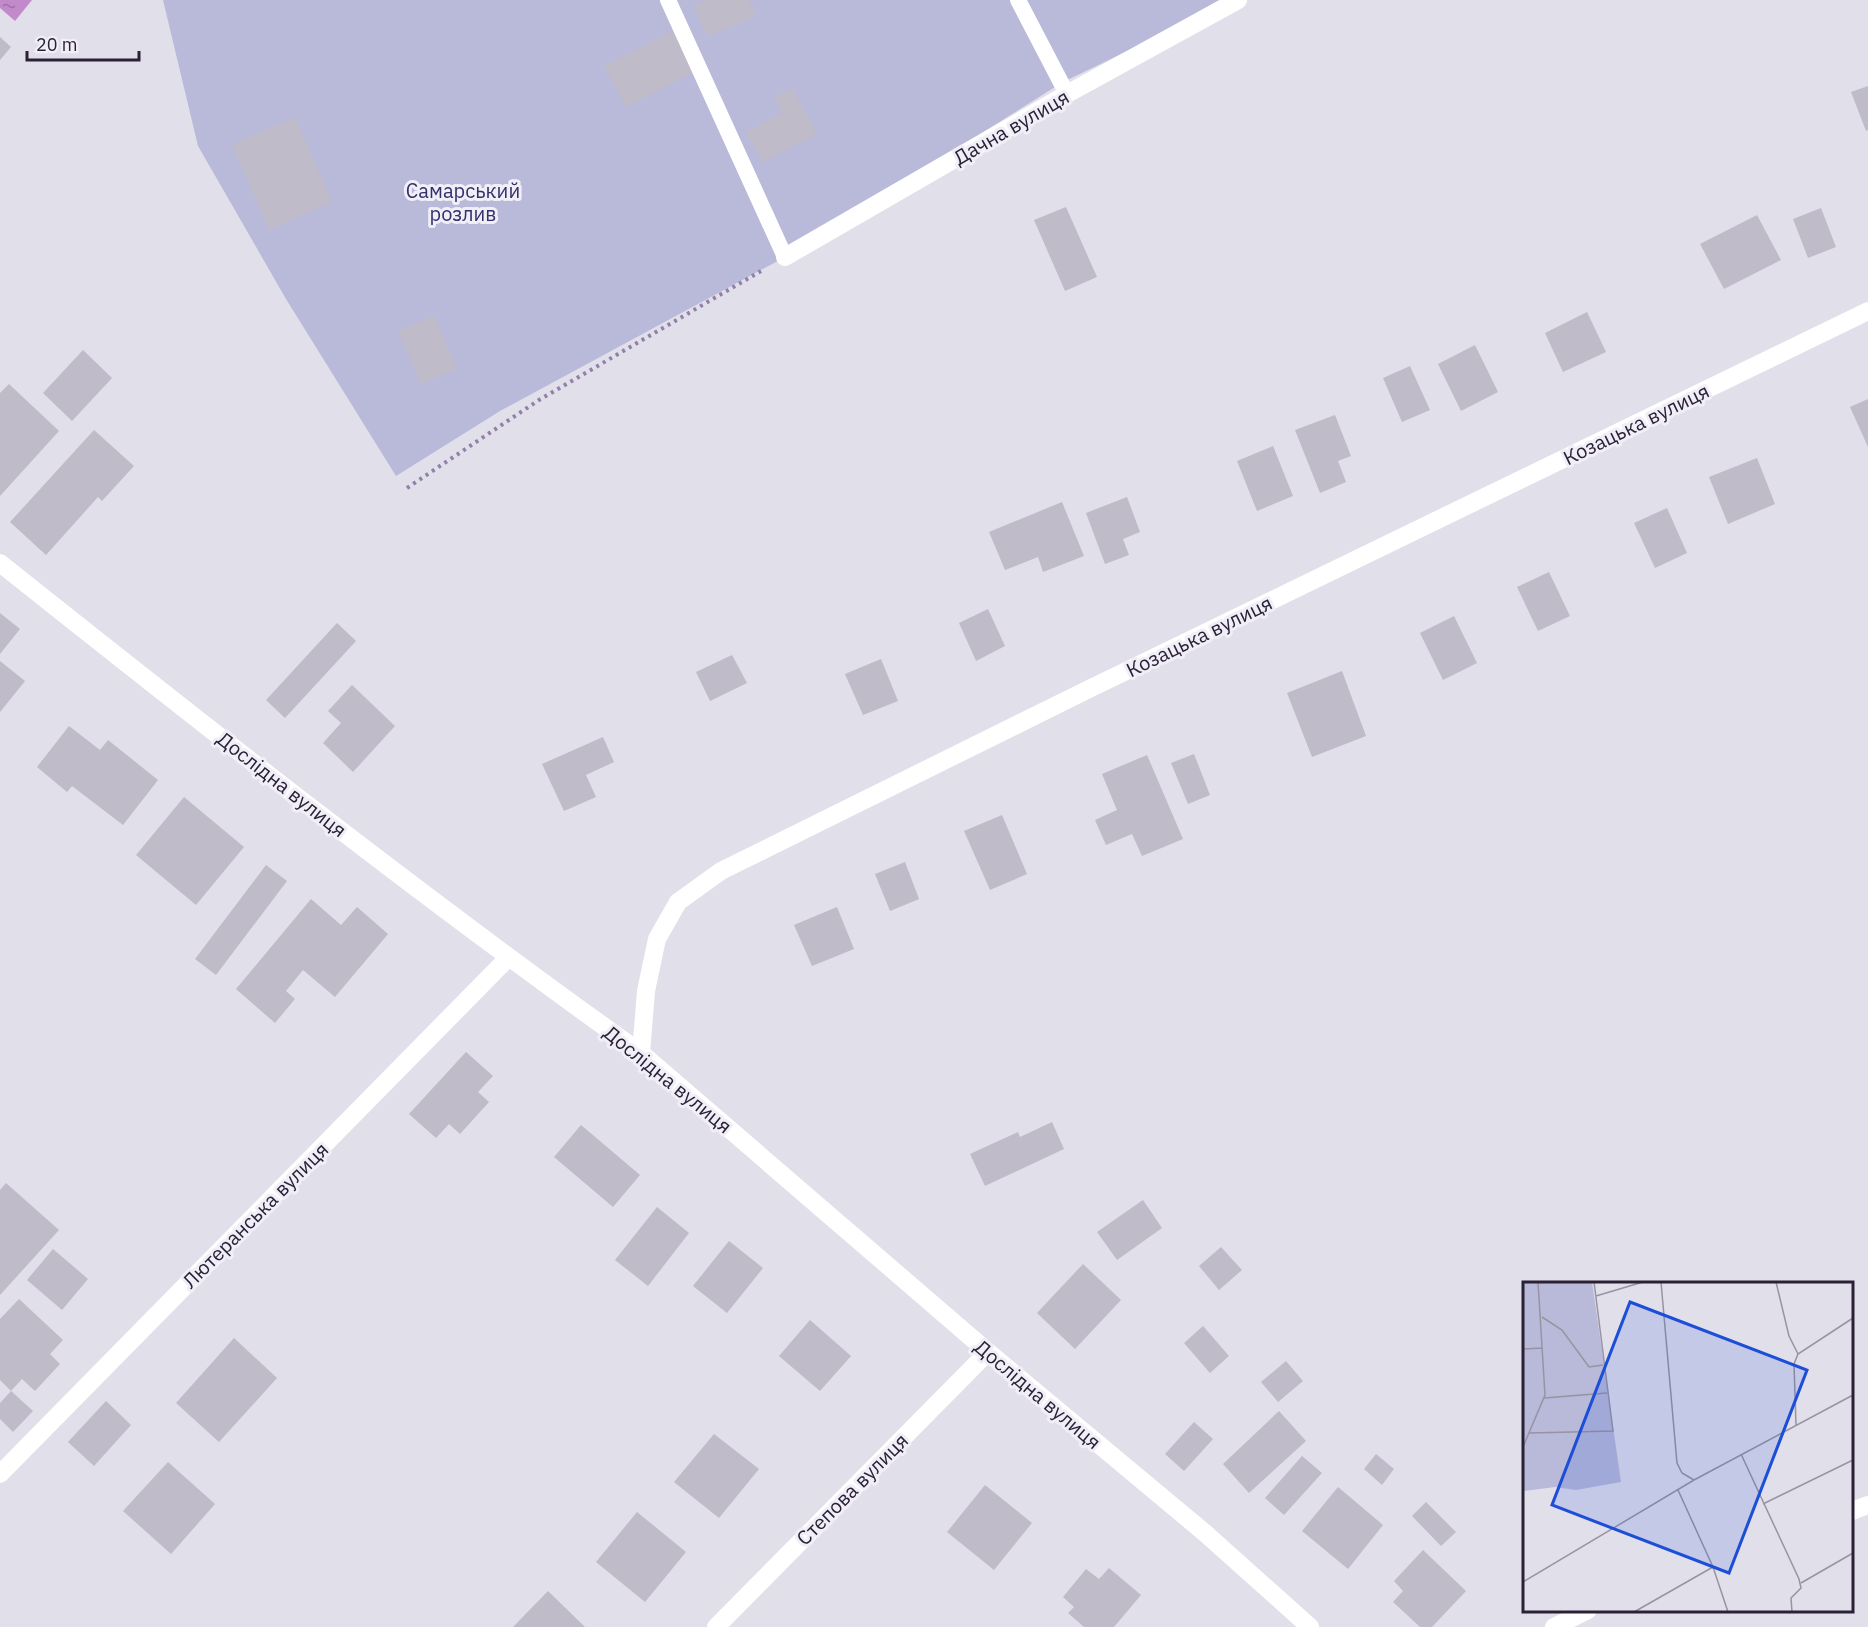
<svg xmlns="http://www.w3.org/2000/svg" width="1868" height="1627" font-family="'IBM Plex Sans',sans-serif">
	<style>
		.garden { fill: #b9b9d9 }
		.water { fill: url(#water-ripples) }
		.building { fill: #bfbbc9 }
		.lines { fill: none; stroke-linecap: round; stroke-linejoin: round }
		.path { stroke: #9181aa; stroke-width: 4; stroke-dasharray: 3 4.5; stroke-linecap: butt }
		.lane { stroke: #fff; stroke-width: 16 }
		.street { stroke: #fff; stroke-width: 18 }
		.secondary { stroke: #fff; stroke-width: 18 }
		.labels { text-anchor: middle; dominant-baseline: central; stroke-width: 6; stroke-linejoin: round; paint-order: stroke }
		.street-label { font-size: 20px; fill: #2b2137; stroke: #f0eef6 }
		.park-label { font-size: 20px; fill: #342f6b; stroke: #f0eef6 }
		.inset-road { fill: none; stroke: #9893a2; stroke-width: 1.5 }
		.view { fill: #1d4ed8; fill-opacity: 0.15; stroke: #1d4ed8; stroke-width: 3 }
		.inset-edge { fill: none; stroke: #2b2137; stroke-width: 3 }
	</style>
	<defs>
		<pattern id="water-ripples" width="26" height="14" patternUnits="userSpaceOnUse" patternTransform="scale(1.5)"><rect width="26" height="14" fill="#c28aca"/><path d="M2 4q2-2 4 0t4 0M15 11q2-2 4 0t4 0" fill="none" stroke="#9e70a5"/></pattern>
	</defs>
	<rect width="100%" height="100%" fill="#e1dfe9"/>
	<path class="garden" d="M 163,0 L 1233,0 L 1063,82 L 785,257 L 500,411 L 396,476 L 286,299 L 198,146 Z"/>
	<path class="water" d="M 0,0 L 32,0 L 15,21 L 0,8 Z"/>
	<g class="building">
		<path d="M 707,0 L 749,0 L 756,16 L 707,37 L 694,5 Z"/>
		<path d="M 675,30 L 696,71 L 626,107 L 604,66 Z"/>
		<path d="M 0,37 L 11,47 L 0,60 Z"/>
		<path d="M 1868,86 L 1868,130 L 1866,131 L 1851,92 Z"/>
		<path d="M 792,88 L 817,134 L 763,162 L 746,132 L 782,113 L 774,97 Z"/>
		<path d="M 295,117 L 332,202 L 269,230 L 232,144 Z"/>
		<path d="M 1066,207 L 1097,277 L 1065,291 L 1034,220 Z"/>
		<path d="M 1821,208 L 1836,247 L 1808,258 L 1793,219 Z"/>
		<path d="M 1757,215 L 1781,260 L 1724,289 L 1700,244 Z"/>
		<path d="M 1587,312 L 1606,352 L 1563,372 L 1545,333 Z"/>
		<path d="M 434,315 L 457,369 L 421,384 L 398,331 Z"/>
		<path d="M 1475,345 L 1498,392 L 1461,411 L 1438,364 Z"/>
		<path d="M 83,350 L 112,378 L 72,421 L 43,393 Z"/>
		<path d="M 1410,366 L 1430,410 L 1402,422 L 1383,378 Z"/>
		<path d="M 9,384 L 59,431 L 0,496 L 0,393 Z"/>
		<path d="M 1868,399 L 1868,447 L 1850,407 Z"/>
		<path d="M 1335,415 L 1351,456 L 1338,461 L 1346,482 L 1320,493 L 1295,430 Z"/>
		<path d="M 94,430 L 134,466 L 102,501 L 98,497 L 46,555 L 10,522 Z"/>
		<path d="M 1273,446 L 1293,496 L 1257,511 L 1237,461 Z"/>
		<path d="M 1757,458 L 1775,504 L 1728,524 L 1709,477 Z"/>
		<path d="M 1127,497 L 1140,532 L 1123,539 L 1129,555 L 1105,564 L 1086,513 Z"/>
		<path d="M 1062,502 L 1084,556 L 1043,572 L 1038,557 L 1005,570 L 989,532 Z"/>
		<path d="M 1667,508 L 1687,553 L 1655,568 L 1634,523 Z"/>
		<path d="M 1549,572 L 1570,616 L 1538,631 L 1517,587 Z"/>
		<path d="M 988,609 L 1005,646 L 976,661 L 959,623 Z"/>
		<path d="M 0,613 L 20,629 L 0,654 Z"/>
		<path d="M 1454,616 L 1477,663 L 1443,680 L 1420,633 Z"/>
		<path d="M 337,623 L 356,641 L 285,718 L 266,700 Z"/>
		<path d="M 732,655 L 747,683 L 710,701 L 696,672 Z"/>
		<path d="M 881,659 L 898,701 L 863,715 L 845,674 Z"/>
		<path d="M 0,661 L 25,681 L 0,712 Z"/>
		<path d="M 1342,671 L 1366,736 L 1312,757 L 1287,693 Z"/>
		<path d="M 352,685 L 395,726 L 353,772 L 323,743 L 341,723 L 328,711 Z"/>
		<path d="M 69,726 L 100,750 L 108,740 L 158,780 L 123,825 L 72,786 L 67,792 L 37,767 Z"/>
		<path d="M 603,737 L 614,762 L 586,775 L 596,797 L 564,811 L 542,764 Z"/>
		<path d="M 1194,754 L 1210,795 L 1188,804 L 1171,763 Z"/>
		<path d="M 1147,755 L 1183,839 L 1142,856 L 1132,834 L 1106,845 L 1095,820 L 1117,810 L 1102,774 Z"/>
		<path d="M 184,797 L 244,847 L 196,905 L 136,855 Z"/>
		<path d="M 1002,815 L 1027,874 L 990,890 L 964,831 Z"/>
		<path d="M 905,862 L 919,899 L 890,911 L 875,874 Z"/>
		<path d="M 266,865 L 287,881 L 216,975 L 195,959 Z"/>
		<path d="M 311,899 L 341,925 L 357,907 L 388,934 L 335,997 L 303,970 L 286,991 L 295,999 L 275,1023 L 236,989 Z"/>
		<path d="M 837,907 L 854,949 L 812,966 L 794,925 Z"/>
		<path d="M 466,1052 L 493,1076 L 478,1092 L 489,1102 L 460,1134 L 449,1124 L 436,1138 L 409,1114 Z"/>
		<path d="M 1052,1122 L 1064,1149 L 985,1186 L 970,1154 L 1018,1132 L 1020,1137 Z"/>
		<path d="M 581,1125 L 640,1175 L 613,1207 L 554,1157 Z"/>
		<path d="M 6,1183 L 59,1230 L 0,1295 L 0,1190 Z"/>
		<path d="M 1143,1200 L 1162,1228 L 1117,1260 L 1097,1232 Z"/>
		<path d="M 657,1207 L 689,1233 L 648,1286 L 615,1260 Z"/>
		<path d="M 729,1241 L 763,1268 L 727,1313 L 693,1286 Z"/>
		<path d="M 1221,1247 L 1242,1270 L 1219,1290 L 1199,1266 Z"/>
		<path d="M 53,1249 L 88,1279 L 62,1310 L 27,1280 Z"/>
		<path d="M 1083,1264 L 1121,1300 L 1075,1349 L 1037,1313 Z"/>
		<path d="M 19,1299 L 63,1340 L 50,1354 L 60,1364 L 35,1391 L 22,1379 L 11,1391 L 0,1380 L 0,1319 Z"/>
		<path d="M 810,1320 L 851,1356 L 820,1391 L 779,1356 Z"/>
		<path d="M 1203,1326 L 1229,1356 L 1210,1373 L 1184,1343 Z"/>
		<path d="M 234,1338 L 277,1378 L 219,1442 L 176,1403 Z"/>
		<path d="M 1286,1361 L 1303,1381 L 1278,1402 L 1261,1382 Z"/>
		<path d="M 11,1391 L 33,1411 L 13,1432 L 0,1419 L 0,1403 Z"/>
		<path d="M 106,1401 L 131,1425 L 94,1466 L 68,1442 Z"/>
		<path d="M 1279,1411 L 1306,1441 L 1249,1493 L 1223,1464 Z"/>
		<path d="M 1194,1422 L 1213,1439 L 1184,1471 L 1165,1454 Z"/>
		<path d="M 714,1434 L 759,1469 L 719,1518 L 674,1482 Z"/>
		<path d="M 1376,1454 L 1394,1469 L 1382,1485 L 1364,1469 Z"/>
		<path d="M 1302,1456 L 1322,1473 L 1284,1515 L 1265,1498 Z"/>
		<path d="M 168,1462 L 215,1504 L 171,1554 L 123,1511 Z"/>
		<path d="M 985,1485 L 1032,1523 L 994,1570 L 947,1532 Z"/>
		<path d="M 1338,1487 L 1383,1525 L 1348,1569 L 1302,1531 Z"/>
		<path d="M 1426,1502 L 1456,1532 L 1441,1546 L 1412,1516 Z"/>
		<path d="M 637,1512 L 686,1552 L 645,1602 L 596,1562 Z"/>
		<path d="M 1423,1550 L 1466,1591 L 1432,1627 L 1420,1627 L 1393,1602 L 1403,1591 L 1394,1581 Z"/>
		<path d="M 1109,1568 L 1141,1595 L 1114,1627 L 1084,1627 L 1068,1613 L 1074,1607 L 1063,1597 L 1086,1569 L 1099,1579 Z"/>
		<path d="M 548,1591 L 585,1627 L 513,1627 Z"/>
	</g>
	<g class="lines">
		<path class="path" d="M 407,488 L 539,400 L 761,271"/>
		<g class="lane">
			<path d="M 668,0 L 785,257"/>
			<path d="M 1018,0 L 1067,94"/>
		</g>
		<g class="street">
			<path d="M 785,257 L 1067,94 L 1238,0"/>
			<path d="M 0,563 C 211,731 422,897 641,1053"/>
			<path d="M 0,1474 L 508,958"/>
			<path d="M 1852,1511 L 1868,1505"/>
			<path d="M 716,1627 L 988,1352"/>
			<path d="M 1554,1627 L 1588,1610"/>
		</g>
		<path class="secondary" d="M 1310,1627 L 1205,1533 L 988,1352 L 641,1053 L 646,991 L 657,939 L 678,902 L 721,871 L 1087,690 L 1868,311"/>
	</g>
	<g class="labels">
		<g class="street-label">
			<text transform="translate(1011 127) rotate(-30)">Дачна вулиця</text>
			<text transform="translate(1636 424) rotate(-26)">Козацька вулиця</text>
			<text transform="translate(1199 636) rotate(-26)">Козацька вулиця</text>
			<text transform="translate(282 784) rotate(38)">Дослідна вулиця</text>
			<text transform="translate(668 1079) rotate(39)">Дослідна вулиця</text>
			<text transform="translate(255 1215) rotate(-45)">Лютеранська вулиця</text>
			<text transform="translate(1038 1394) rotate(40)">Дослідна вулиця</text>
			<text transform="translate(852 1489) rotate(-45)">Степова вулиця</text>
		</g>
		<g class="park-label">
			<text x="463" y="190">Самарський<tspan x="463" dy="23">розлив</tspan></text>
		</g>
	</g>
	<g transform="translate(1523 1282)">
		<rect width="330" height="330" fill="#e1dfe9"/>
		<path d="M 0,0 L 69,0 L 98,200 L 53,208 L 32,205 L 0,209 Z" fill="#b9b9d9"/>
		<path class="inset-road" d="M 138,0 L 154,181 L 159,191 L 171,198M 253,0 L 266,54 L 275,72M 73,14 L 120,0M 19,35 L 39,48 L 66,85 L 80,83M 0,67 L 19,66M 21,116 L 84,111M 273,143 L 271,82 L 275,72 L 330,36M 6,151 L 90,149 L 71,0M 0,165 L 22,113 L 15,0M 218,172 L 276,297 L 278,306 L 268,316 L 269,330M 155,208 L 190,285 L 205,330M 240,222 L 330,178M 0,300 L 171,198 L 330,113M 278,301 L 330,271M 111,330 L 190,285"/>
		<path class="view" d="M 107,20 L 284,88 L 206,291 L 29,223 Z"/>
		<rect width="330" height="330" class="inset-edge"/>
	</g>
	<path d="M27 51v9h112v-9" fill="none" stroke="#2b2137" stroke-width="3"/>
	<text x="36" y="51" font-size="18" fill="#2b2137" stroke="#f0eef6" stroke-width="4.5" paint-order="stroke">20 m</text>
</svg>
